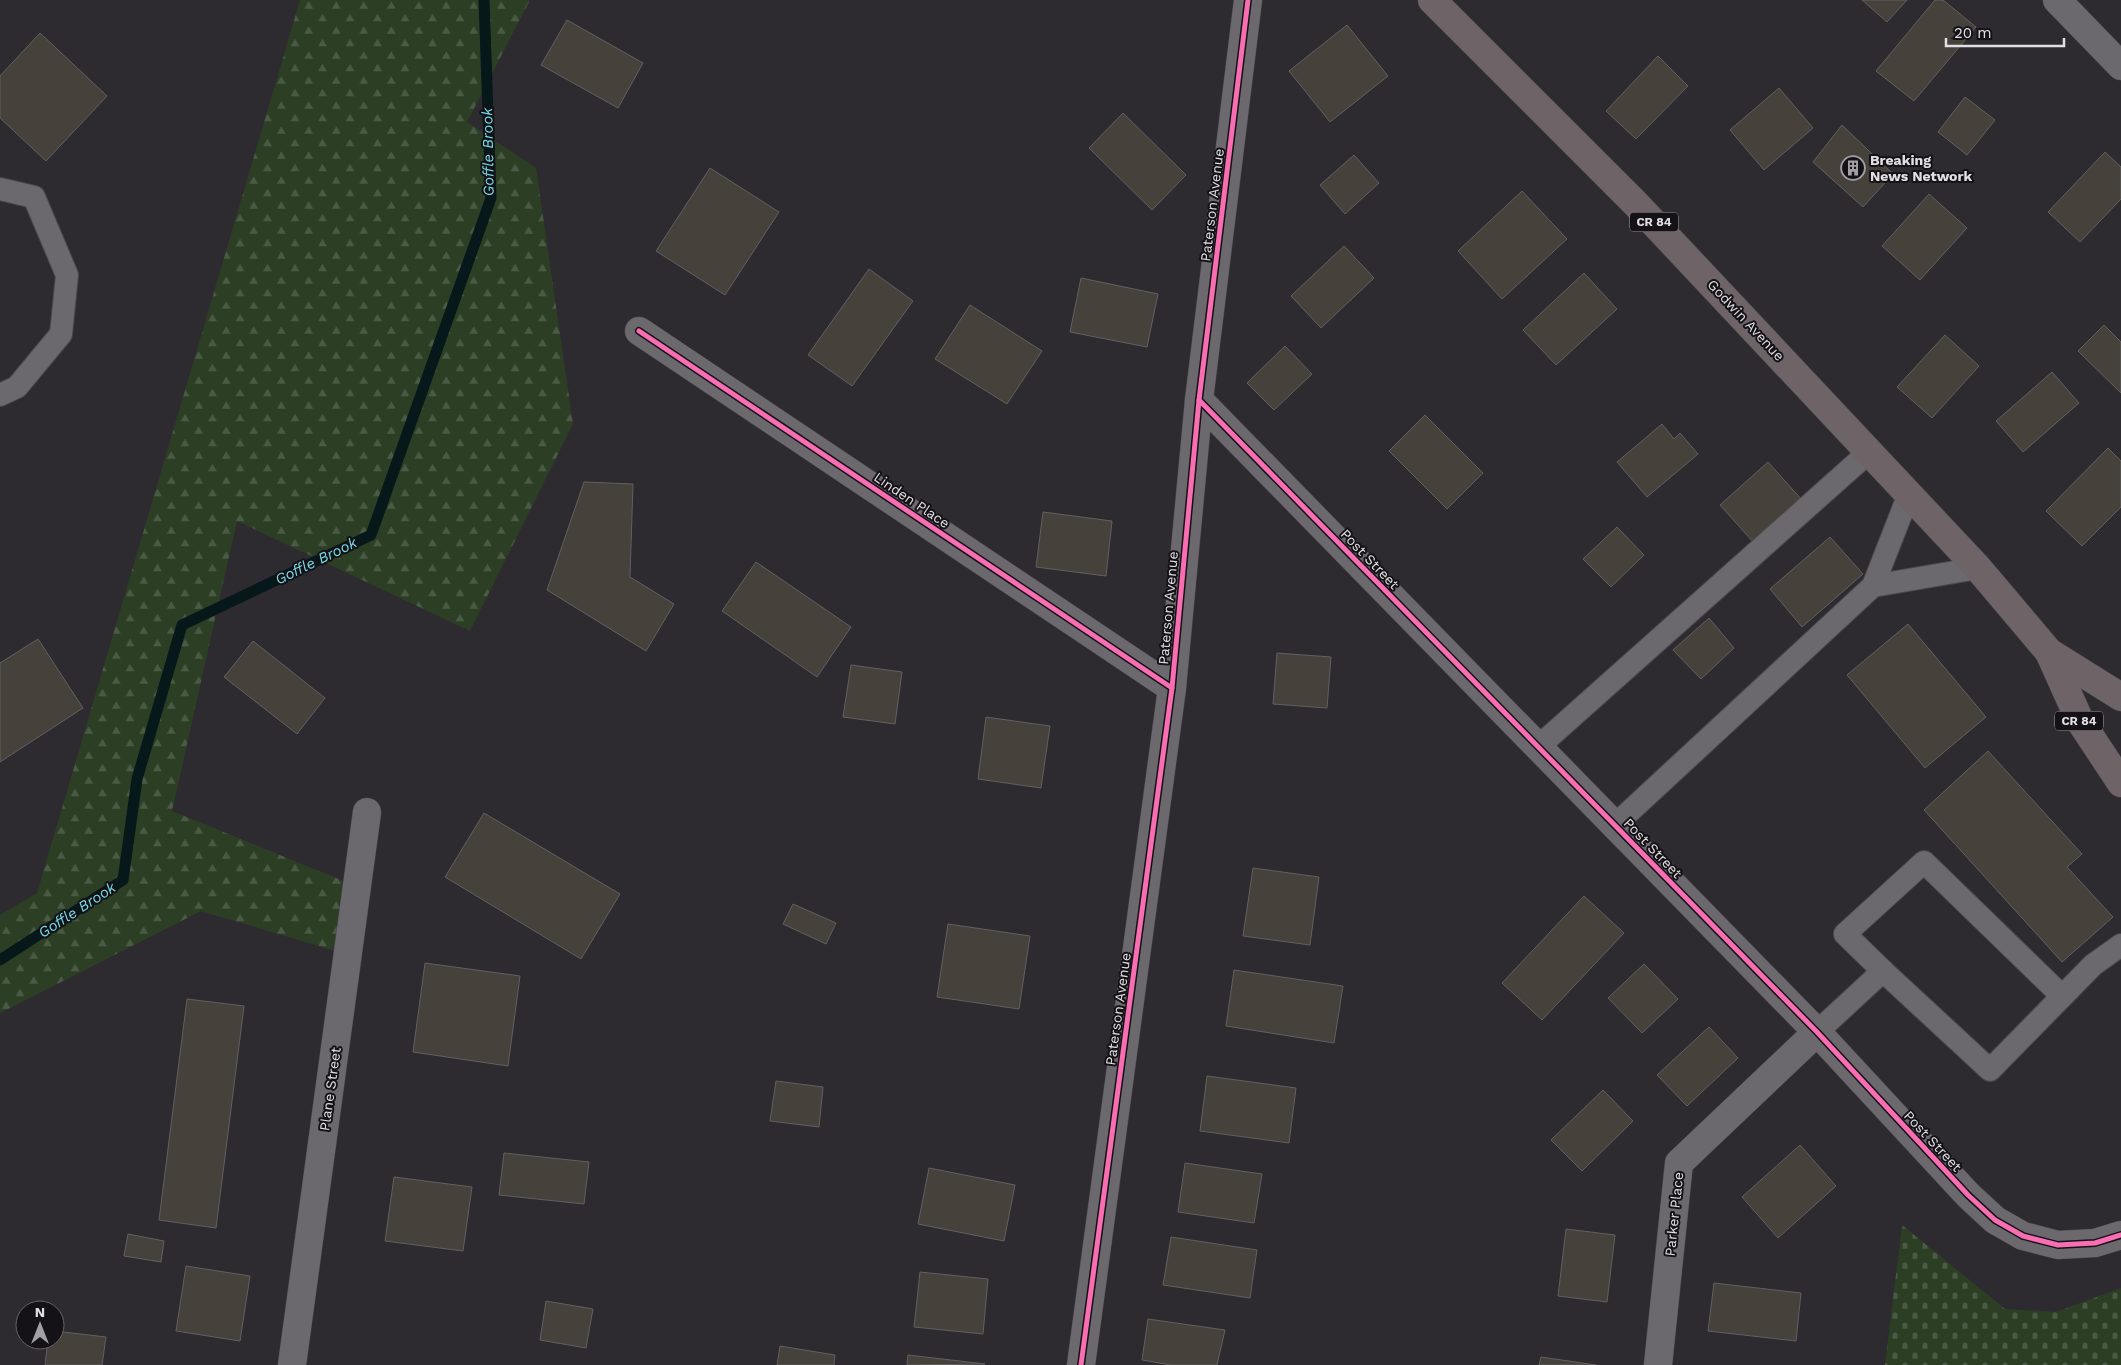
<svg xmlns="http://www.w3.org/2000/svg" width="2121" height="1365" font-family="'Work Sans',sans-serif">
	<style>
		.forest { fill: url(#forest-firs) }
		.cemetery { fill: url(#cemetery-stones) }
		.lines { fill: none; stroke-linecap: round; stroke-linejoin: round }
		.stream { stroke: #07181a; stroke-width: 11 }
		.building { fill: #47413c; stroke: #626060 }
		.lane-casing { stroke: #4a484c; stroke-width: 24 }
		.street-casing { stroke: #4a484c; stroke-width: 29 }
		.primary-casing { stroke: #4a484c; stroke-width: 29 }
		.lane { stroke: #6b696d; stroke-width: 22 }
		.street { stroke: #6b696d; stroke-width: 28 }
		.primary { stroke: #6e6367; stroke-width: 28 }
		.cycleway-casing { stroke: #141216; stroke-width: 8 }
		.cycleway { stroke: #f96db3; stroke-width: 5 }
		.labels { text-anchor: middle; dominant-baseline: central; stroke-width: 4; stroke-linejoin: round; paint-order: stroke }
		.shield { fill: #141216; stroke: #a4a1a6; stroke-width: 1 }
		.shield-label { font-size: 12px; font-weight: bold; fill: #e1dee4 }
		.poi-label { font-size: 14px; font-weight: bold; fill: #e1dee4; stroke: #141216; text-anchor: start }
		.street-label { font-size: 14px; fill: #e1dee4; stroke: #141216 }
		.water-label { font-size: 15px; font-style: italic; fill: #75dbe6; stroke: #141216 }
	</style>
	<defs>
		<pattern id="forest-firs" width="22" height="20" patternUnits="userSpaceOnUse" patternTransform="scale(1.25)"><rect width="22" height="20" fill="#2c3f25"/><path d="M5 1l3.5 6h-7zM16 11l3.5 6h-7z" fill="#4a5a44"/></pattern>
		<pattern id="cemetery-stones" width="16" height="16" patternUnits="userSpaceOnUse" patternTransform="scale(1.25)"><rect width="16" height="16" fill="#2c3f25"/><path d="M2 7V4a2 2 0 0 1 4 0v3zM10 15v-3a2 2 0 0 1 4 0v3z" fill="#4a5a44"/></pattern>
	</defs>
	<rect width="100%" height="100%" fill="#2d2b2f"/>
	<path class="forest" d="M 300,0 L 530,0 L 467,122 L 536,168 L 573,424 L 470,631 L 237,521 L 172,811 L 351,884 L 339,952 L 201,911 L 0,1013 L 0,915 L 37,893 Z"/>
	<path class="cemetery" d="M 1902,1225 L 2005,1309 L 2056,1312 L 2121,1288 L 2121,1365 L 1885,1365 Z"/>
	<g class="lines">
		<path class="stream" d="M 0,960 L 123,880 L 137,779 L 182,625 L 371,535 L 491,198 L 484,0"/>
	</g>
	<g class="building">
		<path d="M 1862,0 L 1907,0 L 1887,22 Z"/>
		<path d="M 1935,0 L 1943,0 L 1976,27 L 1914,101 L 1876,71 Z"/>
		<path d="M 567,20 L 643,63 L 618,108 L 541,65 Z"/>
		<path d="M 1347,25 L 1388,76 L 1330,122 L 1289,71 Z"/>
		<path d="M 40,33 L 107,96 L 46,161 L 0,118 L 0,76 Z"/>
		<path d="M 1658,56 L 1688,86 L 1636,139 L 1606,111 Z"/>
		<path d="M 1779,88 L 1813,128 L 1764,170 L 1730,130 Z"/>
		<path d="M 1965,97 L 1995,120 L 1967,155 L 1938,132 Z"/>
		<path d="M 1123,113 L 1186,175 L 1152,210 L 1089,148 Z"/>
		<path d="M 1842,125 L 1893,174 L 1863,207 L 1813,162 Z"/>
		<path d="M 2105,152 L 2121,167 L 2121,199 L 2080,242 L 2048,212 Z"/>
		<path d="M 1354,155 L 1379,183 L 1345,214 L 1320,185 Z"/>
		<path d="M 710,168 L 779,212 L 725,295 L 656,251 Z"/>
		<path d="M 1522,191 L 1567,239 L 1502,299 L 1458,251 Z"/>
		<path d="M 1929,194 L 1967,228 L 1920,280 L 1882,246 Z"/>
		<path d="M 1344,246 L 1374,278 L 1321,328 L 1291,296 Z"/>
		<path d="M 869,269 L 913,301 L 852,386 L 808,355 Z"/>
		<path d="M 1584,273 L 1617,309 L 1556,365 L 1523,330 Z"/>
		<path d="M 1081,278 L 1158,294 L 1147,347 L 1070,332 Z"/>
		<path d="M 970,305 L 1042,351 L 1007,404 L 935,359 Z"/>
		<path d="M 2104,325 L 2121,342 L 2121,393 L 2078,351 Z"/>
		<path d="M 1945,335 L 1979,366 L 1932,418 L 1897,387 Z"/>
		<path d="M 1285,346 L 1312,374 L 1274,410 L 1247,383 Z"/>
		<path d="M 2052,372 L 2079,403 L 2023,452 L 1996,421 Z"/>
		<path d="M 1425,415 L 1483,473 L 1447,509 L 1389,451 Z"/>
		<path d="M 1662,424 L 1674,439 L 1680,433 L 1698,454 L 1647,497 L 1617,462 Z"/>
		<path d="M 2108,448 L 2121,461 L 2121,507 L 2082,546 L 2046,511 Z"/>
		<path d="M 1768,462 L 1802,500 L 1754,543 L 1720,505 Z"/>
		<path d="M 584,482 L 633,484 L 630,577 L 674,604 L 646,651 L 547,590 Z"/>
		<path d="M 1043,512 L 1112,521 L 1106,576 L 1036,567 Z"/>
		<path d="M 1617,527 L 1644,555 L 1611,587 L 1583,559 Z"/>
		<path d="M 1830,537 L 1863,574 L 1802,627 L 1770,589 Z"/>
		<path d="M 756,562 L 851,627 L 817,677 L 722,611 Z"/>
		<path d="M 1709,618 L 1734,648 L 1701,679 L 1673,650 Z"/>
		<path d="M 1908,624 L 1986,717 L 1925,768 L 1847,675 Z"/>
		<path d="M 38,639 L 83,708 L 0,762 L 0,663 Z"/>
		<path d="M 253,641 L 325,698 L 297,734 L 224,677 Z"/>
		<path d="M 1277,653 L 1331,657 L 1327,708 L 1273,704 Z"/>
		<path d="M 851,665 L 902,672 L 895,724 L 843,717 Z"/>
		<path d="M 986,717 L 1050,726 L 1041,788 L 978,779 Z"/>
		<path d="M 1988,751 L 2082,854 L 2067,867 L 2113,917 L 2062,962 L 1924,810 Z"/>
		<path d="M 484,813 L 620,894 L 581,959 L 445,877 Z"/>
		<path d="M 1253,868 L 1319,877 L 1310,945 L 1243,936 Z"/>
		<path d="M 1584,896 L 1624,933 L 1542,1020 L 1502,983 Z"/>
		<path d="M 793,904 L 836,923 L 826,944 L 783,924 Z"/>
		<path d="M 948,924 L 1030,936 L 1019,1009 L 937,997 Z"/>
		<path d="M 425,963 L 520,976 L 508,1066 L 413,1052 Z"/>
		<path d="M 1644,964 L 1678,999 L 1642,1033 L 1608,998 Z"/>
		<path d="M 1234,970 L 1343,986 L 1334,1043 L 1226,1026 Z"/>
		<path d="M 187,999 L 244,1006 L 216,1228 L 159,1220 Z"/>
		<path d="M 1709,1027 L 1738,1058 L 1687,1106 L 1657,1075 Z"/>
		<path d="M 1207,1076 L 1296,1088 L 1289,1143 L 1200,1131 Z"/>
		<path d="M 776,1081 L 823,1087 L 819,1127 L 770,1121 Z"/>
		<path d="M 1603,1090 L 1633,1121 L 1582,1171 L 1551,1140 Z"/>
		<path d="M 1800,1145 L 1836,1186 L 1778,1238 L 1742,1197 Z"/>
		<path d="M 504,1153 L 589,1162 L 584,1204 L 499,1195 Z"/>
		<path d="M 1185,1163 L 1262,1174 L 1254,1223 L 1178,1212 Z"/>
		<path d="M 929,1168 L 1015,1185 L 1004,1241 L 918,1224 Z"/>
		<path d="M 394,1177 L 472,1187 L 463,1251 L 385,1241 Z"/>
		<path d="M 1566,1229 L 1615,1235 L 1607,1302 L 1558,1296 Z"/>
		<path d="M 128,1234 L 164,1241 L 161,1262 L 124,1256 Z"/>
		<path d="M 1171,1237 L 1257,1250 L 1250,1298 L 1163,1285 Z"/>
		<path d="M 186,1266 L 250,1276 L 240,1341 L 176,1331 Z"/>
		<path d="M 920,1272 L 988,1279 L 983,1334 L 914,1327 Z"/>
		<path d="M 1714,1283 L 1801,1293 L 1796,1341 L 1708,1331 Z"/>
		<path d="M 546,1301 L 593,1309 L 586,1348 L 540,1340 Z"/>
		<path d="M 1148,1319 L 1225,1330 L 1217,1365 L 1171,1365 L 1142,1360 Z"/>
		<path d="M 55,1331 L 106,1337 L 102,1365 L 45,1365 L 48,1340 L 55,1340 Z"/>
		<path d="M 780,1346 L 835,1355 L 834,1365 L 777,1365 Z"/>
		<path d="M 908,1355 L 985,1364 L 907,1365 Z"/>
		<path d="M 1541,1357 L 1596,1365 L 1539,1365 Z"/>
	</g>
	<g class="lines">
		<g class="lane-casing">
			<g id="lane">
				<path d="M 0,189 L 34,197 L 67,275 L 61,334 L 17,387 L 0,395"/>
				<path d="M 1873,586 L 1978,568"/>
				<path d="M 1538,747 L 1869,452"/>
				<path d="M 1615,825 L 1873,586 L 1909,494"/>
				<path d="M 1883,971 L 1845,934 L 1924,862 L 2062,996"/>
				<path d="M 1817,1032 L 1883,971 L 1990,1070 L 2093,965 L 2121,945"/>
			</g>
		</g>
		<g class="street-casing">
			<g id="street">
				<path d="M 2057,0 L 2121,66"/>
				<path d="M 639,331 L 1172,688"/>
				<path d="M 1199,400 L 1817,1032 L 1968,1195 L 1995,1220 L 2023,1236 L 2058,1245 L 2095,1243 L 2121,1235"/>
				<path d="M 292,1365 L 367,812"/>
				<path d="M 1081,1365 L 1172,688 L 1199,400 L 1248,0"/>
				<path d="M 1658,1365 L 1679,1163 L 1817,1032"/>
			</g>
		</g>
		<g class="primary-casing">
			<g id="primary">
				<path d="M 1432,0 L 1636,204 L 1978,568 L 2049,652 L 2080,721 L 2121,783"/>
				<path d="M 2049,652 L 2121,697"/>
			</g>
		</g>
		<use href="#lane" class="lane"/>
		<use href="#street" class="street"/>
		<use href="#primary" class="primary"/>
		<g class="cycleway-casing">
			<g id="cycleway">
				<path d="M 639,331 L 1172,688"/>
				<path d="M 1199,400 L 1817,1032 L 1968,1195 L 1995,1220 L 2023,1236 L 2058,1245 L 2095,1243 L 2121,1235"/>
				<path d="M 1081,1365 L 1172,688 L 1199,400 L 1248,0"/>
			</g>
		</g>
		<use href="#cycleway" class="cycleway"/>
	</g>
	<defs>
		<g id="building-ring" transform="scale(1.25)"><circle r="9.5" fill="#141216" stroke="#a29fa5" stroke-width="1.5"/><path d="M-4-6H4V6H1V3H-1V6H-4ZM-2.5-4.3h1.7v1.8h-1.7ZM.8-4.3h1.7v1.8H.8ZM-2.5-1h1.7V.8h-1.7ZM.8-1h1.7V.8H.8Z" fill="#a29fa5"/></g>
	</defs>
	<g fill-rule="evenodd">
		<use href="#building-ring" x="1853" y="168"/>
	</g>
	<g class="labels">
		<g class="shield">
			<rect x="1630" y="212.5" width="48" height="19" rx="4"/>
			<rect x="2055" y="711.5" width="48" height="19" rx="4"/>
		</g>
		<g class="shield-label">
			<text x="1654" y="222">CR 84</text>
			<text x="2079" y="721">CR 84</text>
		</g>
		<g class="poi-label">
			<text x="1870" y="160">Breaking<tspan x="1870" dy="16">News Network</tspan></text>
		</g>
		<g class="street-label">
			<text transform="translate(1212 205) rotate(-83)">Paterson Avenue</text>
			<text transform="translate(1746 320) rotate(47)">Godwin Avenue</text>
			<text transform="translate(912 500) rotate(34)">Linden Place</text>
			<text transform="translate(1370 559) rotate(46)">Post Street</text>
			<text transform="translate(1168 608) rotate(-85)">Paterson Avenue</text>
			<text transform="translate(1653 848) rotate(46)">Post Street</text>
			<text transform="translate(1118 1009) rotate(-82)">Paterson Avenue</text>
			<text transform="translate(330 1089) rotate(-82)">Plane Street</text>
			<text transform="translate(1933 1141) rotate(47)">Post Street</text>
			<text transform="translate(1674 1214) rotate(-84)">Parker Place</text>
		</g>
		<g class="water-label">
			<text transform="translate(488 152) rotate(-91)">Goffle Brook</text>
			<text transform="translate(316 561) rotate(-26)">Goffle Brook</text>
			<text transform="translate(77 910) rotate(-33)">Goffle Brook</text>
		</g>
	</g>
	<g transform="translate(40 1325)"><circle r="24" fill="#141216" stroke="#666468"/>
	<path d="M0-4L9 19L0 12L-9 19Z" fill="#a29fa5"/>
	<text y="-8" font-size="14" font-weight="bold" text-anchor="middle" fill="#e1dee4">N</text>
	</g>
	<path d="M1946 38v8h118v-8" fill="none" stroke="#e1dee4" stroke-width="2.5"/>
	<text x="1954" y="38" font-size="15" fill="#e1dee4" stroke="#141216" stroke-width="4" paint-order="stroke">20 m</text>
</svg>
